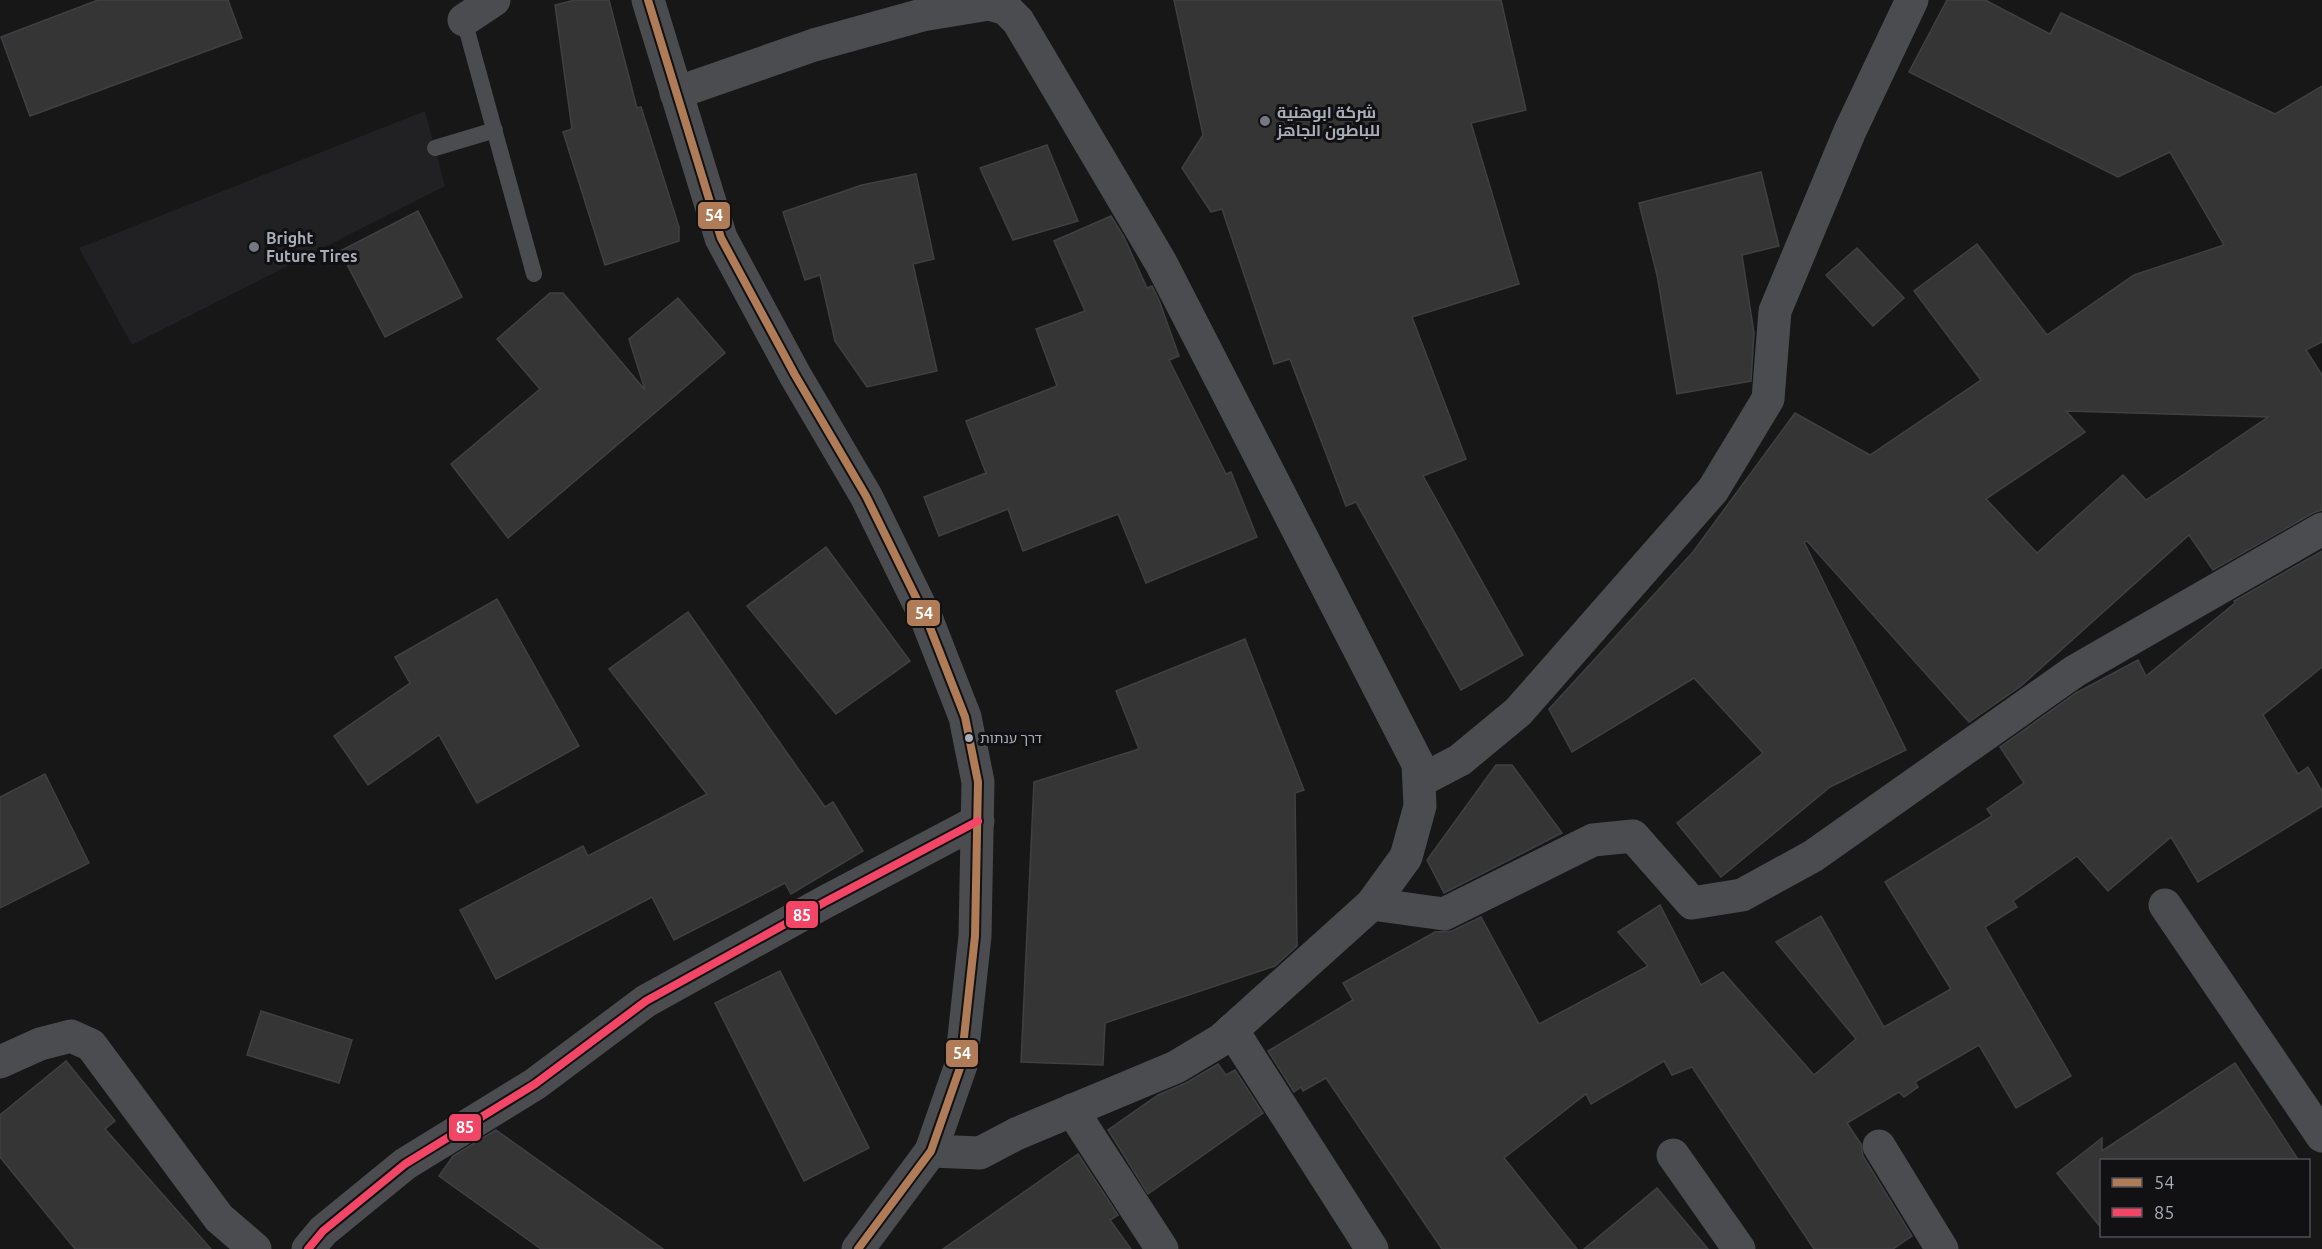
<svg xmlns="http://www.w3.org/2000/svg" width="2322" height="1249" font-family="Ubuntu,Cairo,'Noto Sans Hebrew',sans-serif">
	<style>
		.built { fill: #212123 }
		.building { fill: #353536; stroke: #3f4043; stroke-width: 1.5; fill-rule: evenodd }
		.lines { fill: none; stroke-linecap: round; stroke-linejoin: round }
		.service { stroke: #4b4c50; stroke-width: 16 }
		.minor { stroke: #4b4c50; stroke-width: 33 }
		.tertiary { stroke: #4b4c50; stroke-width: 33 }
		.bus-1-casing { stroke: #111113; stroke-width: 12 }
		.bus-2-casing { stroke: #111113; stroke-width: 12 }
		.bus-1 { stroke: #b07c57; stroke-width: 8 }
		.bus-2 { stroke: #f34667; stroke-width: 8 }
		.poi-dot { fill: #757880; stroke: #111113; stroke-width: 2 }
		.bus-dot { fill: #a8adb8; stroke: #111113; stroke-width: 2 }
		.labels { text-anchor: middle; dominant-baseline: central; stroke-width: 6; stroke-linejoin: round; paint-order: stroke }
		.bus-label { font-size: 14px; fill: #a8adb8; stroke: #111113; text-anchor: start }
		.poi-label { font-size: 16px; font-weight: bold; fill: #a8adb8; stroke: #111113; text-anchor: start }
		.line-badge { stroke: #111113; stroke-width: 2 }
		.badge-label { font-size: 16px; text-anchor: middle; font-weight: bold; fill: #fff }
	</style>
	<rect width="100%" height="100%" fill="#171717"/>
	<path class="built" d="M 425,111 L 445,186 L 132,345 L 79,248 Z"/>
	<g class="building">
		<path d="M 98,0 L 228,0 L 242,38 L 30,116 L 1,37 Z"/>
		<path d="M 575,0 L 609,0 L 637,108 L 641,107 L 679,227 L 679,241 L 605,265 L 563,132 L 572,129 L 555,5 Z"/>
		<path d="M 1174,0 L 1501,0 L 1526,110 L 1471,123 L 1519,284 L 1412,317 L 1466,459 L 1423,476 L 1523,655 L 1461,690 L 1356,502 L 1346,506 L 1290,359 L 1274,364 L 1222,209 L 1211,212 L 1182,168 L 1203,135 Z"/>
		<path d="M 1947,0 L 1985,0 L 2050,34 L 2061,13 L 2275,114 L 2322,86 L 2322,342 L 2306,350 L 2322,375 L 2322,510 L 2313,513 L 2213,570 L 2189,535 L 2021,686 L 1969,722 L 1807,541 L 1804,542 L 1906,750 L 1830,787 L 1721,877 L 1677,823 L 1763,753 L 1694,678 L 1572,752 L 1549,709 L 1693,552 L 1795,413 L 1870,455 L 1981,380 L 1914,291 L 1977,244 L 2047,335 L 2134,275 L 2224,245 L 2170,152 L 2118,177 L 1909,72 ZM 2066,411 L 2268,417 L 2146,500 L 2123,475 L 2037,553 L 1986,499 L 2085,432 Z"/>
		<path d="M 1047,145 L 1078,221 L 1013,240 L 980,168 Z"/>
		<path d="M 1761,172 L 1779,246 L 1742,255 L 1754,333 L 1751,381 L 1677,394 L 1657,275 L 1639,203 Z"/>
		<path d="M 916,174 L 934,259 L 913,264 L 937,371 L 867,387 L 835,341 L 820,275 L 805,280 L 783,212 L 862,185 Z"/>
		<path d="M 418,211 L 462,297 L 385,337 L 340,251 Z"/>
		<path d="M 1111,216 L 1124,237 L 1147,288 L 1152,286 L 1159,300 L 1179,356 L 1169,360 L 1226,474 L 1231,472 L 1257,537 L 1146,583 L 1118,514 L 1023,551 L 1008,509 L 939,536 L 924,497 L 986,473 L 966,421 L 1057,386 L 1036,329 L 1085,311 L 1054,241 Z"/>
		<path d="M 1857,248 L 1904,298 L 1873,326 L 1826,275 Z"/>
		<path d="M 550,293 L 563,293 L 645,390 L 629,339 L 678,298 L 725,353 L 508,538 L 451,464 L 540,389 L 497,339 Z"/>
		<path d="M 826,547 L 910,661 L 836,714 L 747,606 Z"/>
		<path d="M 2322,551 L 2322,667 L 2263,715 L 2298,774 L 2308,767 L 2322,791 L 2322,806 L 2198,882 L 2171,837 L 2108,891 L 2077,856 L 2013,901 L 2017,907 L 1985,927 L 2071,1076 L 2016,1108 L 1979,1045 L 1915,1082 L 1918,1087 L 1904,1097 L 1899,1092 L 1847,1123 L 1861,1144 L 1863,1156 L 1912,1236 L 1893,1249 L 1814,1249 L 1692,1067 L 1672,1075 L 1664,1061 L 1591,1104 L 1586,1094 L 1504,1158 L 1577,1249 L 1442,1249 L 1326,1078 L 1303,1091 L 1301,1087 L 1294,1092 L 1268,1051 L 1353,1000 L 1343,983 L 1435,932 L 1452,931 L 1481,917 L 1539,1024 L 1648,966 L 1618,932 L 1660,905 L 1701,985 L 1723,972 L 1814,1075 L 1856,1039 L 1776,942 L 1821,916 L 1884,1027 L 1951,989 L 1885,882 L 1992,816 L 1987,809 L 2024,783 L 2000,747 L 2076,693 L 2138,660 L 2146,676 L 2235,603 L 2234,601 Z"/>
		<path d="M 497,599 L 579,746 L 477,803 L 439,735 L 368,785 L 334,736 L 410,683 L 395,657 Z"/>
		<path d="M 688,612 L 825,807 L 833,802 L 863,851 L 791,894 L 785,883 L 674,940 L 652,897 L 496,979 L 460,910 L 583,846 L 588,856 L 707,794 L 609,669 Z"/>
		<path d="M 1245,639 L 1304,790 L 1295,793 L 1297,946 L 1275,966 L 1105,1023 L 1103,1065 L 1021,1062 L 1034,782 L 1139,749 L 1116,691 Z"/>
		<path d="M 1496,765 L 1512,765 L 1562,833 L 1444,893 L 1427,860 Z"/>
		<path d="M 45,774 L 89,863 L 0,908 L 0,797 Z"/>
		<path d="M 780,971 L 869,1148 L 804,1181 L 715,1003 Z"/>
		<path d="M 261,1011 L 352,1040 L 339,1083 L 247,1055 Z"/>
		<path d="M 66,1061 L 115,1121 L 105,1129 L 211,1249 L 75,1249 L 0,1157 L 0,1115 Z"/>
		<path d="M 2235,1063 L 2299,1161 L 2102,1161 L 2102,1229 L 2057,1173 L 2102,1138 L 2102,1151 Z"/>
		<path d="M 1218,1064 L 1226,1075 L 1235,1070 L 1263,1113 L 1148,1194 L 1108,1130 L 1158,1095 L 1186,1083 Z"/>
		<path d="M 496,1130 L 663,1249 L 541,1249 L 439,1176 L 453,1156 Z"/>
		<path d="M 1078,1154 L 1118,1215 L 1110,1220 L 1131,1249 L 943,1249 Z"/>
		<path d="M 1657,1188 L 1708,1249 L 1584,1249 Z"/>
	</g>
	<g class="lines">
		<g class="service">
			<path d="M 464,20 L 534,274"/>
			<path d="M 435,148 L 495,130"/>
		</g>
		<g class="minor">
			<path d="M 464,20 L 494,0"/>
			<path d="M 676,93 L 814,45 L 922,15 L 989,4 L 1006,9 L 1018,21 L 1161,263 L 1418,764 L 1420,806 L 1406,857 L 1372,904 L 1221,1040 L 1176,1067 L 1016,1134 L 980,1153 L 931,1151"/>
			<path d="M 1420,781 L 1460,760 L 1518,712 L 1713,490 L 1768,399 L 1775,311 L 1850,131 L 1912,0"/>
			<path d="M 1372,904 L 1444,914 L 1593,840 L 1633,836 L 1692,903 L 1742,895 L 1813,856 L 2075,671 L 2322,529"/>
			<path d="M 2165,905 L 2322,1136"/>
			<path d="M 1232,1030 L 1372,1249"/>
			<path d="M 0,1062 L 40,1044 L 71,1036 L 91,1045 L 219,1218 L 255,1249"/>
			<path d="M 1072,1110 L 1162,1249"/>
			<path d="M 1879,1146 L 1942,1249"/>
			<path d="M 1673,1155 L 1739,1249"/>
			<path d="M 308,1249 L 323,1231 L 405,1164 L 535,1084 L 646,1001 L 825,902 L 978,821"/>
		</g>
		<path class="tertiary" d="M 648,0 L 721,238 L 795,375 L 866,496 L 927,620 L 965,717 L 978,782 L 975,936 L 961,1065 L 931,1151 L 858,1249"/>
		<g class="bus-1-casing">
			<path id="bus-1" d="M 648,0 L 721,238 L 795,375 L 866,496 L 927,620 L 965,717 L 978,782 L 975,936 L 961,1065 L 931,1151 L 858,1249"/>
		</g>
		<g class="bus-2-casing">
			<path id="bus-2" d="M 308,1249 L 323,1231 L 405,1164 L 535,1084 L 646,1001 L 825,902 L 978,821"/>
		</g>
		<use href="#bus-1" class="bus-1"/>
		<use href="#bus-2" class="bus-2"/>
	</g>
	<g class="poi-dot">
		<circle cx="1265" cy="121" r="6"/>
		<circle cx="254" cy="247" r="6"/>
	</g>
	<circle class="bus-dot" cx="969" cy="738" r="5"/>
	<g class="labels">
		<g class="bus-label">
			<text x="980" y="738">דרך ענתות</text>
		</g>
		<g class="poi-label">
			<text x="1277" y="112">شركة ابوهنية<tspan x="1277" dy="18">للباطون الجاهز</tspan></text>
			<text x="266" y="238">Bright<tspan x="266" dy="18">Future Tires</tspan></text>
		</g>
	</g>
	<g class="line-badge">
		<rect x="697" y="201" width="34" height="29" rx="6" fill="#b07c57"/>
		<rect x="906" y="599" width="35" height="28" rx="6" fill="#b07c57"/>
		<rect x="785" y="900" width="34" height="29" rx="6" fill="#f34667"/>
		<rect x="945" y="1039" width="34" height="29" rx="6" fill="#b07c57"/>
		<rect x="448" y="1113" width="34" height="29" rx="6" fill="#f34667"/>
	</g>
	<g class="badge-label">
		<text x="714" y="221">54</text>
		<text x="924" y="619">54</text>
		<text x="802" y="921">85</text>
		<text x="962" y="1059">54</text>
		<text x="465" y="1133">85</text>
	</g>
	<rect x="2100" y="1159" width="210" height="78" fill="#111113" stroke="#4d4f55" stroke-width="1.5"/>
	<rect x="2112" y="1178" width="30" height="9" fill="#b07c57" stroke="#4d4f55" stroke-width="1.5"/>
	<text x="2154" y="1189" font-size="18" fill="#a8adb8">54</text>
	<rect x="2112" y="1208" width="30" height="9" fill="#f34667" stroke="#4d4f55" stroke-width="1.5"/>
	<text x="2154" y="1219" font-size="18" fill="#a8adb8">85</text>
</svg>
